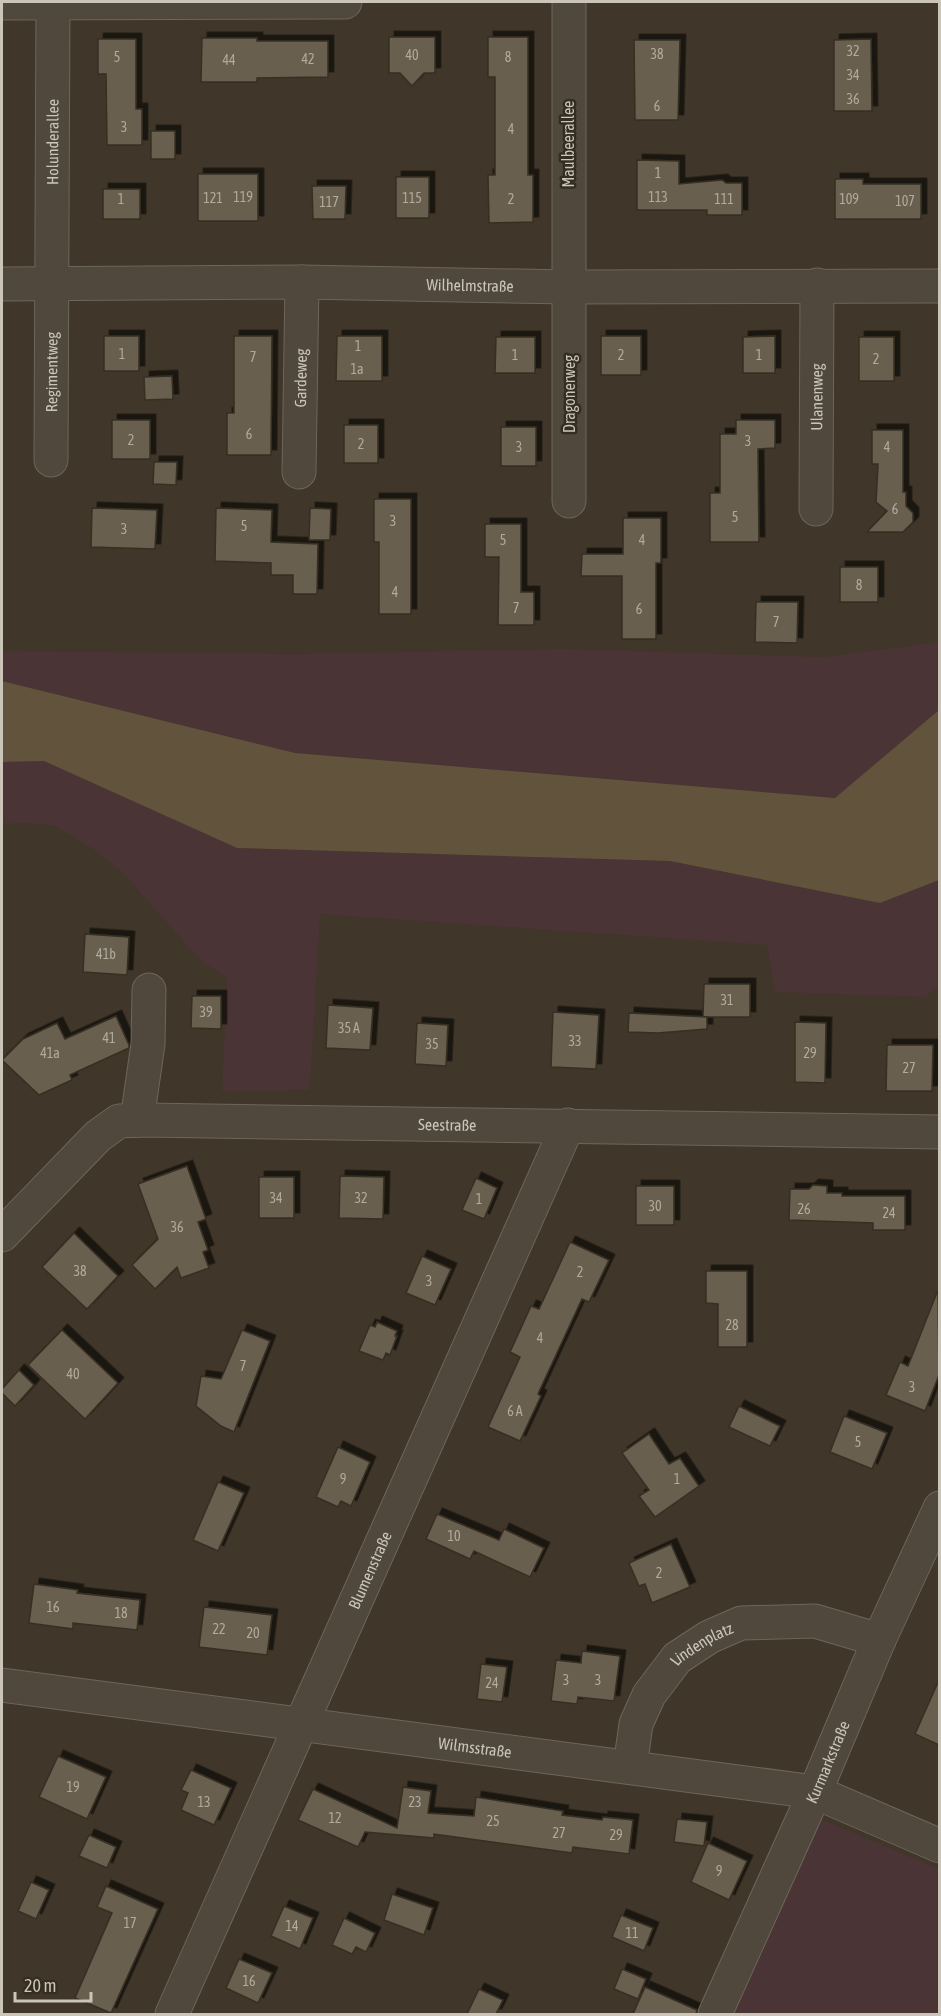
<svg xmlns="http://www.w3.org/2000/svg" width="941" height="2016" font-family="'Asap Condensed',sans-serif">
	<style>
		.green { fill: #4a3435 }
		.water { fill: #62533c }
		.building { fill: #685e4f; stroke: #372f23; stroke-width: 1.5; filter: url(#shadow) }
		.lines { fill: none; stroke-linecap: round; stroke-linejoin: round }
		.minor-casing { stroke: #6d665a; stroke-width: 35 }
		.minor { stroke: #50483d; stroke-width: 33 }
		.labels { text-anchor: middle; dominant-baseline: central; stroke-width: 5; stroke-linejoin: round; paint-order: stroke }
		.number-label { font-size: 14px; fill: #b2aa9e }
		.street-label { font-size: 16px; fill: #cac4b9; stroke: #352d21 }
	</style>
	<defs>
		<filter id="shadow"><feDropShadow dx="5.5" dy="-5.5" stdDeviation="0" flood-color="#0009"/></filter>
	</defs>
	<rect width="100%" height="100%" fill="#403629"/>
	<g class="green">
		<path d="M 940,642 L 939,710 L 835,798 L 295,753 L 2,681 L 2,651 L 297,654 L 564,649 L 823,657 Z"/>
		<path d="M 44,761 L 237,848 L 670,861 L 880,903 L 939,880 L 939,985 L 926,997 L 775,992 L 767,945 L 320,914 L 310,1090 L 222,1091 L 227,978 L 200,960 L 122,872 L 93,849 L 55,826 L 28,823 L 2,824 L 2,762 Z"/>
		<path d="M 816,1817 L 939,1869 L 939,2014 L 731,2014 Z"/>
	</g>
	<path class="water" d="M 2,681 L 295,753 L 835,798 L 939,710 L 939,880 L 880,903 L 670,861 L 237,848 L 44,761 L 2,762 Z"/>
	<g class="building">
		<path d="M 389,37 L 435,37 L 435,73 L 424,73 L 412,86 L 400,73 L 389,73 Z"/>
		<path d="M 488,37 L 528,37 L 528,175 L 533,175 L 533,222 L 489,223 L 488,175 L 495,175 L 495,77 L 488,77 Z"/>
		<path d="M 202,38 L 257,38 L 257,41 L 328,41 L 328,77 L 257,78 L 257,82 L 201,82 Z"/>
		<path d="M 98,39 L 136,39 L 136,109 L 142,109 L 142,145 L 107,145 L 106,74 L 98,74 Z"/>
		<path d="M 871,39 L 872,111 L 834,111 L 834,40 Z"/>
		<path d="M 634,40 L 680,40 L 678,120 L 635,120 Z"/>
		<rect x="151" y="131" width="24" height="28"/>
		<path d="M 637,160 L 679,161 L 679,184 L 722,180 L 726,183 L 742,183 L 742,215 L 707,215 L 707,210 L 637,210 Z"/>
		<rect x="198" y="174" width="60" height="47"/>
		<rect x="396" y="177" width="33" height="41"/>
		<path d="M 835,179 L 863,179 L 863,184 L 921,184 L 921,219 L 835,219 Z"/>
		<path d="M 312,186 L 346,186 L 345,219 L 313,219 Z"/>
		<rect x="103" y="189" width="37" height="30"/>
		<rect x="104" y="336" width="35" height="35"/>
		<path d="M 234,336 L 272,336 L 271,455 L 227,455 L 227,413 L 234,413 Z"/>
		<path d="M 337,336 L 382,336 L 382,381 L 336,381 Z"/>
		<rect x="601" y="336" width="40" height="39"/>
		<path d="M 775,336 L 775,373 L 743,373 L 743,337 Z"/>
		<path d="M 496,337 L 535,337 L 535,373 L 495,373 Z"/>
		<rect x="859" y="337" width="35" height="44"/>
		<path d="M 172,376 L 173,399 L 145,400 L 144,377 Z"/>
		<rect x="112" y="420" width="38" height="39"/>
		<path d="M 736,420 L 775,420 L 775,448 L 758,449 L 759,542 L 710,542 L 710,493 L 720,493 L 720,434 L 736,434 Z"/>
		<rect x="344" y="425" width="34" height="38"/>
		<rect x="501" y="427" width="35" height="39"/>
		<path d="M 872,430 L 903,430 L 903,492 L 906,492 L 906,506 L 913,513 L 913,522 L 903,532 L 867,532 L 887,511 L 876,502 L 878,464 L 872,464 Z"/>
		<path d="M 154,462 L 177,462 L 176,485 L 153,484 Z"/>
		<path d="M 374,499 L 411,499 L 411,614 L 379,614 L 379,542 L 374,542 Z"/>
		<path d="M 92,508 L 157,510 L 155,549 L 91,547 Z"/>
		<path d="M 216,508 L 272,510 L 271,542 L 318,544 L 317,594 L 293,594 L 293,575 L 271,575 L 271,563 L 215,561 Z"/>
		<path d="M 310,508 L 331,509 L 330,540 L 309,540 Z"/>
		<path d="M 623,518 L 661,518 L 661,563 L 656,563 L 656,639 L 622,639 L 622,576 L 581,576 L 582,554 L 623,554 Z"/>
		<path d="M 485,524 L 521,524 L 521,592 L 534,592 L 534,625 L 498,625 L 499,557 L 485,557 Z"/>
		<rect x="840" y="567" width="38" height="35"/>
		<path d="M 756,602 L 798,602 L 797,643 L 755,642 Z"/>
		<path d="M 85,934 L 129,937 L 127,975 L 83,972 Z"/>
		<path d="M 704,984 L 750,984 L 750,1017 L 703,1017 Z"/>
		<path d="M 192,996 L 221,996 L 221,1029 L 191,1028 Z"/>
		<path d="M 328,1005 L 373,1008 L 370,1050 L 326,1048 Z"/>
		<path d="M 553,1012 L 599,1015 L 596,1069 L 551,1067 Z"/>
		<path d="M 629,1013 L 707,1017 L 707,1029 L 658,1033 L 628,1032 Z"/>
		<path d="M 116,1016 L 129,1045 L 129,1048 L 70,1075 L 72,1080 L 39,1095 L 2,1060 L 23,1039 L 57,1023 L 65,1039 Z"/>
		<path d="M 795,1022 L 826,1023 L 825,1083 L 795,1082 Z"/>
		<path d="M 417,1023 L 448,1025 L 446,1066 L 415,1064 Z"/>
		<path d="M 887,1045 L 933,1045 L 932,1091 L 886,1091 Z"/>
		<path d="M 187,1166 L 206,1219 L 198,1222 L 208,1250 L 203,1252 L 209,1268 L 181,1278 L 177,1267 L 155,1289 L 132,1265 L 158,1239 L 138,1184 Z"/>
		<path d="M 340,1176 L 384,1177 L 383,1219 L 339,1218 Z"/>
		<rect x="259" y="1177" width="35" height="41"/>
		<path d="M 476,1178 L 497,1188 L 484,1219 L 462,1210 Z"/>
		<path d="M 813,1185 L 827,1186 L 827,1193 L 842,1193 L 842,1196 L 905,1196 L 905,1230 L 873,1230 L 873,1223 L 789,1220 L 790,1189 L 809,1189 Z"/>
		<rect x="636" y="1186" width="38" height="39"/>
		<path d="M 74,1233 L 118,1276 L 87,1309 L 42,1267 Z"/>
		<path d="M 570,1242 L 609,1260 L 589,1302 L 582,1299 L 538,1394 L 541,1396 L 520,1441 L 488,1427 L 520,1357 L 510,1352 L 531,1306 L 539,1309 Z"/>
		<path d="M 422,1256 L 451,1269 L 435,1305 L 406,1293 Z"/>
		<path d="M 706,1271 L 747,1271 L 747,1347 L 718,1347 L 718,1304 L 706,1303 Z"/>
		<path d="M 938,1290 L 939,1375 L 925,1411 L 886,1395 L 900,1362 L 908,1366 Z"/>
		<path d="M 377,1322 L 397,1331 L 395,1336 L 397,1336 L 390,1355 L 386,1353 L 383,1360 L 359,1351 L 370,1325 L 375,1327 Z"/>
		<path d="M 62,1330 L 118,1383 L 85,1419 L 28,1365 Z"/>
		<path d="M 242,1330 L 270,1341 L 234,1432 L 221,1426 L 196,1406 L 201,1376 L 221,1379 Z"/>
		<path d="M 19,1370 L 34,1385 L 15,1406 L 2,1393 L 2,1389 Z"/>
		<path d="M 739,1406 L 780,1426 L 770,1446 L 729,1427 Z"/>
		<path d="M 844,1416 L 887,1433 L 872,1469 L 830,1452 Z"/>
		<path d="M 649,1434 L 669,1464 L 680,1458 L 699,1486 L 655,1517 L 639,1496 L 649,1490 L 622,1453 Z"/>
		<path d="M 338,1447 L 370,1462 L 351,1506 L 341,1501 L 338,1507 L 316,1497 Z"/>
		<path d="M 218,1482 L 244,1493 L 218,1551 L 193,1540 Z"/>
		<path d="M 437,1514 L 499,1540 L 504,1529 L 544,1548 L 530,1577 L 474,1551 L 470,1559 L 426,1539 Z"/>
		<path d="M 671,1544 L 690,1587 L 652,1603 L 645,1584 L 639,1586 L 629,1563 Z"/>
		<path d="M 34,1584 L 78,1590 L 77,1593 L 140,1600 L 137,1630 L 73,1623 L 73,1629 L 29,1623 Z"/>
		<path d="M 204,1607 L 272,1615 L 267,1655 L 199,1647 Z"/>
		<path d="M 582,1651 L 620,1656 L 614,1701 L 578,1697 L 577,1704 L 551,1701 L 556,1660 L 581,1663 Z"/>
		<path d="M 481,1664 L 507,1667 L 502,1702 L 477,1699 Z"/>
		<path d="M 939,1680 L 939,1745 L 915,1734 Z"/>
		<path d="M 58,1756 L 106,1777 L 87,1819 L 39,1797 Z"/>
		<path d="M 191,1770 L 231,1788 L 214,1825 L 181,1810 L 188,1793 L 181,1790 Z"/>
		<path d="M 403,1787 L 431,1791 L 428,1813 L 474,1816 L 476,1797 L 563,1811 L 562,1815 L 602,1820 L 603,1817 L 633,1820 L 629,1854 L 573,1847 L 572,1853 L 434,1834 L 434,1838 L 365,1832 L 358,1847 L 298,1820 L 313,1789 L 397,1828 Z"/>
		<path d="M 677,1819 L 707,1822 L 704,1846 L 674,1842 Z"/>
		<path d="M 89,1835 L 116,1847 L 107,1868 L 79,1856 Z"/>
		<path d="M 708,1843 L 747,1861 L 729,1900 L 691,1882 Z"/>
		<path d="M 31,1882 L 49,1890 L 36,1919 L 18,1911 Z"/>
		<path d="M 106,1886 L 158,1909 L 111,2013 L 75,1998 L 112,1913 L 97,1907 Z"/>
		<path d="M 392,1894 L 433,1908 L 424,1935 L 384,1920 Z"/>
		<path d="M 284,1906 L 313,1918 L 300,1949 L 271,1936 Z"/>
		<path d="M 621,1915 L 653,1928 L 644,1951 L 612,1937 Z"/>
		<path d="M 344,1918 L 375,1933 L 366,1952 L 356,1947 L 352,1954 L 332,1945 Z"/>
		<path d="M 239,1959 L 272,1973 L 258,2003 L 226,1988 Z"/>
		<path d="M 622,1969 L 646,1979 L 638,1999 L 614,1989 Z"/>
		<path d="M 645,1987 L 697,2010 L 696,2014 L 633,2014 Z"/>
		<path d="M 479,1989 L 503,2000 L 496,2014 L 467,2014 Z"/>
	</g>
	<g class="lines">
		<g class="minor-casing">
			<g id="minor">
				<path d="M 569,2 L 569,501"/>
				<path d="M 2,3 L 345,2"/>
				<path id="s1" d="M 2,284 L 302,282 L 568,287 L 940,286"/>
				<path id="s2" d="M 51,460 L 53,2"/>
				<path id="s3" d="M 299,472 L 302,282"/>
				<path id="s4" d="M 816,509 L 817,285"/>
				<path d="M 137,1120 L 148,1044 L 149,990"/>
				<path id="s5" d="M 2,1235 L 98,1136 L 119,1121 L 146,1120 L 940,1132"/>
				<path id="s6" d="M 2,1685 L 815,1792 L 940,1846"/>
				<path id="s7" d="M 630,1767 L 636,1724 L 649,1695 L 677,1658 L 709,1637 L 741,1623 L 815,1621 L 879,1640"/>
				<path id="s8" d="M 172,2014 L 568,1125"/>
				<path id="s9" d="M 715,2014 L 815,1792 L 879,1640 L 940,1508"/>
			</g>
		</g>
		<use href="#minor" class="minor"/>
	</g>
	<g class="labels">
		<g class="number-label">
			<text x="853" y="51">32</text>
			<text x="657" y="54">38</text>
			<text x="412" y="55">40</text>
			<text x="117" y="57">5</text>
			<text x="508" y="57">8</text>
			<text x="308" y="59">42</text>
			<text x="229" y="60">44</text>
			<text x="853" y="75">34</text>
			<text x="853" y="99">36</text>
			<text x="657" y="106">6</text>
			<text x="124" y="127">3</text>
			<text x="511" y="129">4</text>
			<text x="658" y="173">1</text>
			<text x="243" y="197">119</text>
			<text x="658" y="197">113</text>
			<text x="213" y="198">121</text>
			<text x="412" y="198">115</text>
			<text x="121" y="199">1</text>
			<text x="511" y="199">2</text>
			<text x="724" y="199">111</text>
			<text x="849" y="199">109</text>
			<text x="905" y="201">107</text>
			<text x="329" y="202">117</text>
			<text x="358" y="346">1</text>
			<text x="122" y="354">1</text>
			<text x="515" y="355">1</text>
			<text x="621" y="355">2</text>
			<text x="759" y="355">1</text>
			<text x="253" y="357">7</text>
			<text x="876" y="359">2</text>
			<text x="357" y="369">1a</text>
			<text x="249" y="434">6</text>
			<text x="131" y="440">2</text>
			<text x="748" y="441">3</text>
			<text x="361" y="444">2</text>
			<text x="519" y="447">3</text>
			<text x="887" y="447">4</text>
			<text x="895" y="509">6</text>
			<text x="735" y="517">5</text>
			<text x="393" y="521">3</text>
			<text x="244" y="526">5</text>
			<text x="124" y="529">3</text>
			<text x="503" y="540">5</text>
			<text x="642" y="540">4</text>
			<text x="859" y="585">8</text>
			<text x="395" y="592">4</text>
			<text x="516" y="608">7</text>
			<text x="639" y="609">6</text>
			<text x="776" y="622">7</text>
			<text x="106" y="954">41b</text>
			<text x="727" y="1000">31</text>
			<text x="206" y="1012">39</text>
			<text x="349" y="1028">35 A</text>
			<text x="109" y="1038">41</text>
			<text x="575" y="1041">33</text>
			<text x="432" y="1044">35</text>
			<text x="50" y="1053">41a</text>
			<text x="810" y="1053">29</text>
			<text x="909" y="1068">27</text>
			<text x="276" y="1198">34</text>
			<text x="361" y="1198">32</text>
			<text x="479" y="1199">1</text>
			<text x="655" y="1206">30</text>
			<text x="804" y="1209">26</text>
			<text x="889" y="1213">24</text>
			<text x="177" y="1227">36</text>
			<text x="80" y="1271">38</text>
			<text x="580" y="1272">2</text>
			<text x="429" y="1281">3</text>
			<text x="732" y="1325">28</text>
			<text x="540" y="1338">4</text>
			<text x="243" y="1366">7</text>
			<text x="73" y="1374">40</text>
			<text x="912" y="1387">3</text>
			<text x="515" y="1411">6 A</text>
			<text x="858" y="1442">5</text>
			<text x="343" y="1479">9</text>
			<text x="677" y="1479">1</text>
			<text x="454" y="1536">10</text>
			<text x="659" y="1573">2</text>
			<text x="53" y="1607">16</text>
			<text x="121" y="1613">18</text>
			<text x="219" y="1629">22</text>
			<text x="253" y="1633">20</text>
			<text x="566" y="1680">3</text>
			<text x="598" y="1680">3</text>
			<text x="492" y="1683">24</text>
			<text x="73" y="1787">19</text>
			<text x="204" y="1802">13</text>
			<text x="415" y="1802">23</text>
			<text x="335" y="1818">12</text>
			<text x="493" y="1821">25</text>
			<text x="559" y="1833">27</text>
			<text x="616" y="1835">29</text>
			<text x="719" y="1871">9</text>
			<text x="130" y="1923">17</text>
			<text x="292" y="1926">14</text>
			<text x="632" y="1933">11</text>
			<text x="249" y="1981">16</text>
		</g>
		<g class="street-label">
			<text stroke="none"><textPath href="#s2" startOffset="318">Holunderallee</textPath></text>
			<text transform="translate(568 144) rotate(-90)">Maulbeerallee</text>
			<text stroke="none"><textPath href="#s1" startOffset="468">Wilhelmstraße</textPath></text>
			<text stroke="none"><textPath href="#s2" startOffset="88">Regimentweg</textPath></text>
			<text stroke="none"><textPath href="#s3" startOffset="94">Gardeweg</textPath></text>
			<text transform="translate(569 394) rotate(-90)">Dragonerweg</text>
			<text stroke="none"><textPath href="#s4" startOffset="112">Ulanenweg</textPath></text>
			<text stroke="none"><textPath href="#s5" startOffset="492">Seestraße</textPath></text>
			<text stroke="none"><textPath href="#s8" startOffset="486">Blumenstraße</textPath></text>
			<text stroke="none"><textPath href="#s7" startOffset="150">Lindenplatz</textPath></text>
			<text stroke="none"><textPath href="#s6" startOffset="477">Wilmsstraße</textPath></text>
			<text stroke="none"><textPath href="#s9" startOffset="276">Kurmarkstraße</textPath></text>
		</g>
	</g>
	<rect width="941" height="2016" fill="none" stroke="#cac4b9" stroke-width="6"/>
	<path d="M15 1992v9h76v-9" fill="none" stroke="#cac4b9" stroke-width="3"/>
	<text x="24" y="1992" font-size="18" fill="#cac4b9" stroke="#352d21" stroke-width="4.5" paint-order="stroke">20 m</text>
</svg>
